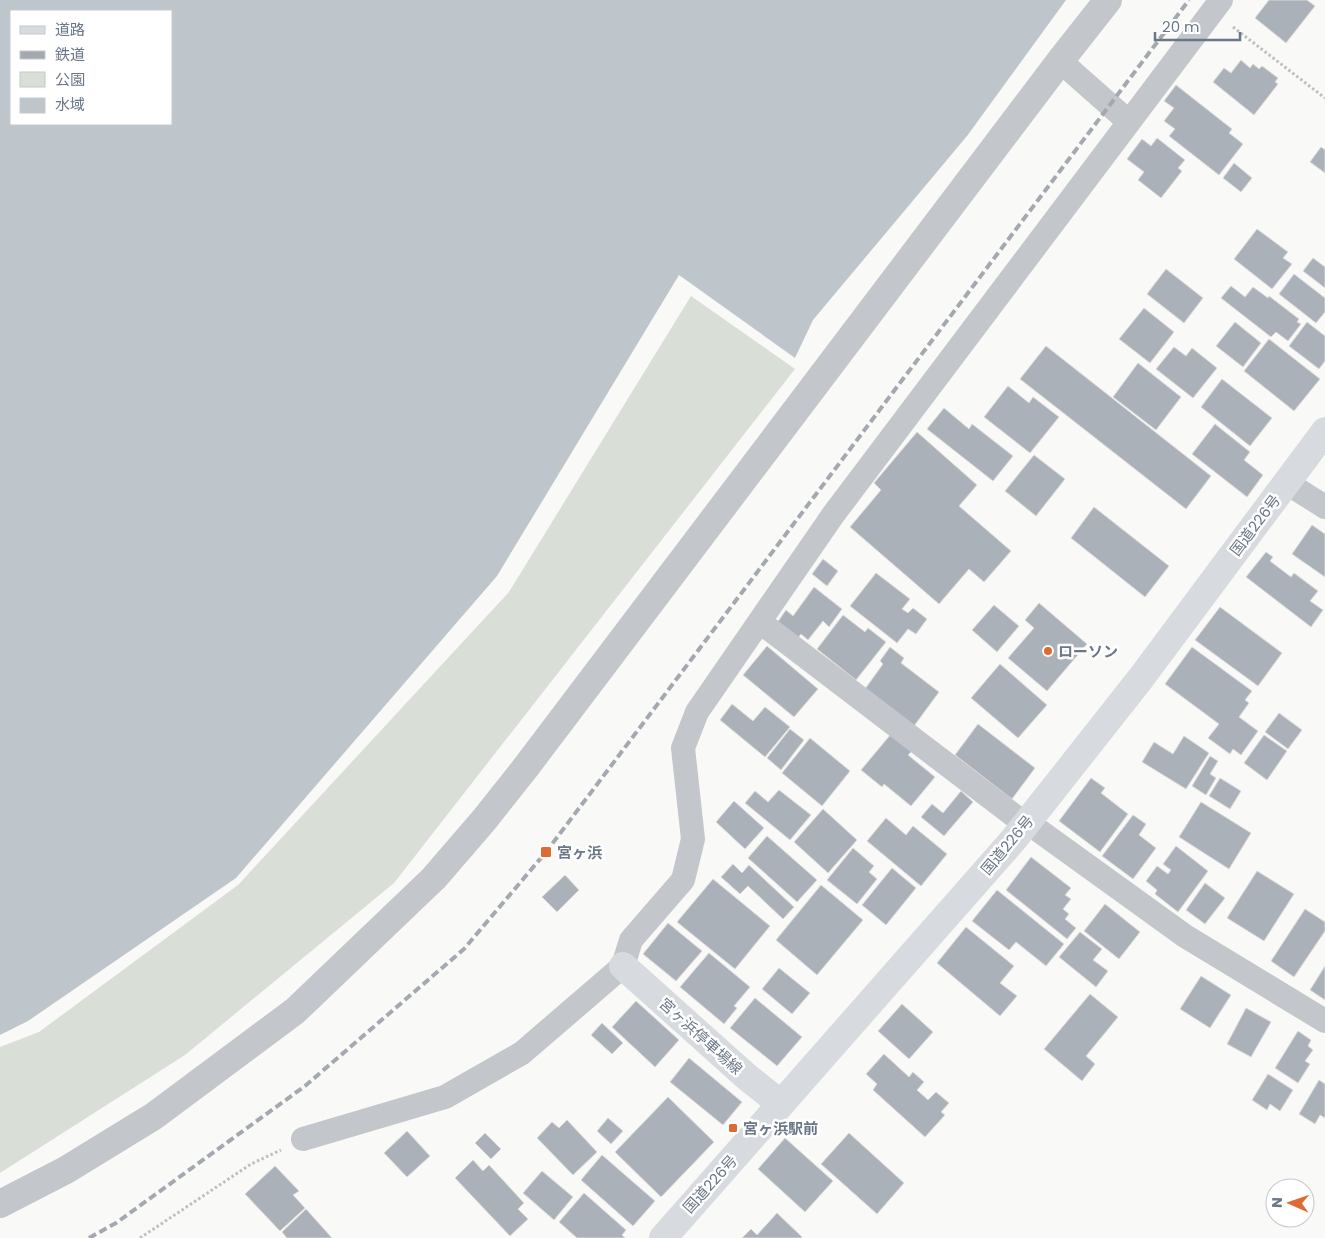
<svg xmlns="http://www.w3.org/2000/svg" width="1325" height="1238" font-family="Poppins,'Noto Sans JP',sans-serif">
	<rect width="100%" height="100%" fill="#f9f9f7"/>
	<path fill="#d9ded6" d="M 691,296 L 795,369 L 394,883 L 185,1055 L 0,1173 L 0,1047 L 39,1032 L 238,885 L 509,592 Z"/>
	<path fill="#bec6cc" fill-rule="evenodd" d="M 0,0 L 1066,0 L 967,136 L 813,320 L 795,358 L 679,275 L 497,576 L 236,878 L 28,1021 L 0,1035 ZM 11,11 L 171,11 L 171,124 L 11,124 Z"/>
	<path fill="#aab1b8" stroke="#dbdbd9" d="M 1269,0 L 1307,0 L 1315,6 L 1286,43 L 1255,18 Z
		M 1241,60 L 1250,68 L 1253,64 L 1259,69 L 1262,66 L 1278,78 L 1275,82 L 1278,84 L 1254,115 L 1213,82 L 1224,68 L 1231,73 Z
		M 1176,85 L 1232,129 L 1229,133 L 1243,144 L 1219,175 L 1169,136 L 1175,129 L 1164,121 L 1174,108 L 1164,101 Z
		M 1157,138 L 1185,160 L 1178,168 L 1182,171 L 1161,198 L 1138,180 L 1144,172 L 1127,159 L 1142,139 L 1151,146 Z
		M 1321,147 L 1325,150 L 1325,173 L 1310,162 Z
		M 1234,163 L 1252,178 L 1241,192 L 1223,178 Z
		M 1257,229 L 1288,252 L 1283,258 L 1292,264 L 1272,289 L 1234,259 Z
		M 1313,258 L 1325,267 L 1325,288 L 1303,271 Z
		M 1166,269 L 1203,298 L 1184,323 L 1147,294 Z
		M 1294,274 L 1325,298 L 1325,312 L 1316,323 L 1279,294 Z
		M 1231,286 L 1245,297 L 1253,287 L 1268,298 L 1269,296 L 1299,319 L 1297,322 L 1301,324 L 1288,341 L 1276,332 L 1271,337 L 1221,298 Z
		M 1144,308 L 1174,332 L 1150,363 L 1119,339 Z
		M 1235,322 L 1261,343 L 1243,367 L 1216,346 Z
		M 1307,322 L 1325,336 L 1325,361 L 1319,369 L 1289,346 Z
		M 1269,339 L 1320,379 L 1294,411 L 1244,371 Z
		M 1046,346 L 1211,476 L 1186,509 L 1020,379 Z
		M 1174,347 L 1186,356 L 1192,348 L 1217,368 L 1193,398 L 1156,369 Z
		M 1138,363 L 1181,397 L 1156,430 L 1113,397 Z
		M 1222,379 L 1272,418 L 1250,446 L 1201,407 Z
		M 1008,386 L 1029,403 L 1033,397 L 1059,417 L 1030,453 L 984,417 Z
		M 944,408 L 969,429 L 972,424 L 1013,456 L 993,481 L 927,429 Z
		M 1215,424 L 1250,452 L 1244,460 L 1263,475 L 1247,497 L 1192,454 Z
		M 917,432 L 977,485 L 959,506 L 1011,551 L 984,582 L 969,569 L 939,604 L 850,527 L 881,490 L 874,483 Z
		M 1034,455 L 1065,479 L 1036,516 L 1005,491 Z
		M 1094,507 L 1169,566 L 1145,597 L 1071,538 Z
		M 1312,525 L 1325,534 L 1325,577 L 1292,554 Z
		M 1266,552 L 1273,557 L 1270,561 L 1291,577 L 1294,573 L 1318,591 L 1310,601 L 1323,610 L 1311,627 L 1246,577 Z
		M 823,559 L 838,571 L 827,586 L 812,574 Z
		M 876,573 L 910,599 L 902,609 L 908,613 L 913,608 L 927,619 L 916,634 L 908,629 L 897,643 L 850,606 Z
		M 814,587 L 842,609 L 829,627 L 823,621 L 808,640 L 801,634 L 797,639 L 777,623 L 786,610 L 793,616 Z
		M 1039,603 L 1087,644 L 1047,691 L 1008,658 L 1034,628 L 1025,620 Z
		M 994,605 L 1019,626 L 997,652 L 972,630 Z
		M 1220,607 L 1282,653 L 1258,686 L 1195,640 Z
		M 843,615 L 865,632 L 868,628 L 886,642 L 856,680 L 817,649 Z
		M 767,646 L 818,689 L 794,717 L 743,675 Z
		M 890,647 L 904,658 L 901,663 L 939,692 L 914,726 L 865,689 L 883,664 L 880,661 Z
		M 1192,647 L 1252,691 L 1245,700 L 1249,703 L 1239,717 L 1258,731 L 1241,755 L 1233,749 L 1230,754 L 1208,738 L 1219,724 L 1165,684 Z
		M 1000,664 L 1047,705 L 1018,738 L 971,698 Z
		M 732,704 L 753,721 L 765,707 L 790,727 L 765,757 L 720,720 Z
		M 1279,713 L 1302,730 L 1288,749 L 1265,732 Z
		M 978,724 L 1035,768 L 1012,799 L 955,755 Z
		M 790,729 L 804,740 L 781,770 L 767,758 Z
		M 891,734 L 912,751 L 908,755 L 935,777 L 911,806 L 884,784 L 882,787 L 861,770 Z
		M 1264,735 L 1287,751 L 1267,780 L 1244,763 Z
		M 1184,736 L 1209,753 L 1186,789 L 1142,762 L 1154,742 L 1173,754 Z
		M 810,738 L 850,771 L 822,806 L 782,773 Z
		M 1210,756 L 1218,761 L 1210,774 L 1216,778 L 1206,795 L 1192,786 Z
		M 1091,778 L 1105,788 L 1101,793 L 1128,814 L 1100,852 L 1059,821 Z
		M 1220,778 L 1241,791 L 1230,809 L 1209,796 Z
		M 779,790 L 811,815 L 790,840 L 745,803 L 755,791 L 768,802 Z
		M 961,791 L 973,802 L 944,836 L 921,817 L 932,804 L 943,813 Z
		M 734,801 L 764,828 L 745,849 L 716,822 Z
		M 1201,802 L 1251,833 L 1229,869 L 1179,837 Z
		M 823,809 L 857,840 L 828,873 L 794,842 Z
		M 1133,815 L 1146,824 L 1139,835 L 1156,848 L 1133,879 L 1102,856 Z
		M 886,818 L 906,835 L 913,826 L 947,854 L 921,886 L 867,841 Z
		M 767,836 L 817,880 L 797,902 L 748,858 Z
		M 1176,846 L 1208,871 L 1178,912 L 1155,894 L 1157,890 L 1146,881 L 1157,866 L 1168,874 L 1171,870 L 1163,864 Z
		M 853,848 L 874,866 L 869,872 L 877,879 L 857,904 L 827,880 Z
		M 1031,857 L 1071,888 L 1065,895 L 1071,899 L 1063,909 L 1069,914 L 1065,919 L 1076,928 L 1067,939 L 1006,890 Z
		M 733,864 L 742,873 L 749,865 L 794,907 L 783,919 L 748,886 L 740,894 L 721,877 Z
		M 892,868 L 916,888 L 886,925 L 862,905 Z
		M 1257,871 L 1294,894 L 1264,941 L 1227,918 Z
		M 565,875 L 579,890 L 557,912 L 542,897 Z
		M 713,879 L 770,926 L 735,969 L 677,922 Z
		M 1205,883 L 1225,898 L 1205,924 L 1186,910 Z
		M 821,885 L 863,920 L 817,975 L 776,940 Z
		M 997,890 L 1064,944 L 1046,966 L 1016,942 L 1009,950 L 972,921 Z
		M 1105,904 L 1140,932 L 1119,959 L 1084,931 Z
		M 1305,909 L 1325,922 L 1325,931 L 1294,977 L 1271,961 Z
		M 668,923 L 702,951 L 676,981 L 643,954 Z
		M 966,927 L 1014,966 L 1000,983 L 1017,996 L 1000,1016 L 937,963 Z
		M 1080,932 L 1102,949 L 1093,960 L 1108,971 L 1096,987 L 1059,957 Z
		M 709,953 L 750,987 L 734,1006 L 737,1008 L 724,1024 L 680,987 Z
		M 1325,966 L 1325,1000 L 1310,990 Z
		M 779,968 L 810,993 L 792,1014 L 762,989 Z
		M 1201,976 L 1231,995 L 1210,1028 L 1180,1009 Z
		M 1090,994 L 1118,1017 L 1086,1056 L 1095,1064 L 1082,1081 L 1044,1049 Z
		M 755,998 L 802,1037 L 777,1066 L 730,1028 Z
		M 636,1001 L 679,1040 L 655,1067 L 612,1027 Z
		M 902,1004 L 933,1032 L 909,1059 L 878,1031 Z
		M 1246,1008 L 1271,1022 L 1251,1057 L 1227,1044 Z
		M 602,1023 L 623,1043 L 612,1054 L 591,1035 Z
		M 1298,1031 L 1311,1040 L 1308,1046 L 1313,1050 L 1305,1061 L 1310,1064 L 1298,1083 L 1275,1068 Z
		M 884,1054 L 909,1077 L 913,1072 L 924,1082 L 917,1090 L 928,1100 L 936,1092 L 949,1103 L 941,1112 L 945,1115 L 925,1137 L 873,1090 L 877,1084 L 866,1074 Z
		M 689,1058 L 742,1102 L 723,1125 L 670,1082 Z
		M 1268,1074 L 1293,1090 L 1280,1111 L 1270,1104 L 1267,1110 L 1252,1100 Z
		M 1319,1080 L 1325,1084 L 1325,1118 L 1320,1115 L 1315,1124 L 1299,1114 Z
		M 668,1097 L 714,1142 L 661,1197 L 615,1152 Z
		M 608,1118 L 623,1131 L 611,1144 L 597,1131 Z
		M 567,1120 L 597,1152 L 573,1175 L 537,1138 L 552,1122 L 559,1128 Z
		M 407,1131 L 430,1156 L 407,1177 L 384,1153 Z
		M 485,1133 L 501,1149 L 491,1159 L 475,1143 Z
		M 849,1133 L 904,1183 L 877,1214 L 821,1164 Z
		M 785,1138 L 833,1181 L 805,1212 L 758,1169 Z
		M 602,1155 L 655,1201 L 633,1226 L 581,1180 Z
		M 473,1160 L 483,1171 L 489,1165 L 524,1203 L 518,1209 L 528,1219 L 510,1236 L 455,1178 Z
		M 275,1166 L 299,1191 L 293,1195 L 305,1208 L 280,1231 L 245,1194 Z
		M 542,1171 L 573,1197 L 554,1220 L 523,1193 Z
		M 584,1193 L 626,1230 L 622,1235 L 625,1238 L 577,1238 L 559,1222 Z
		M 306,1209 L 332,1238 L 287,1238 L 282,1232 Z
		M 777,1213 L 802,1237 L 801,1238 L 742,1238 L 751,1229 L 757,1235 Z"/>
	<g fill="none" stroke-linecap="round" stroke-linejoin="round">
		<path stroke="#bdbfc2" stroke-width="3" stroke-dasharray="2.5 2.5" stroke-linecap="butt" d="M 1233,27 L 1325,98
			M 140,1238 L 251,1164 L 281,1150"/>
		<path stroke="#c3c6ca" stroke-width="24" d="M 1060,61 L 1129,122
			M 1287,483 L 1325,507
			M 760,622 L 1025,824
			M 1027,822 L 1185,936 L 1325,1021
			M 303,1139 L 445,1097 L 522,1053 L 623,966 L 631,940 L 683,880 L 693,839 L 683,748 L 697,712 L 833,515 L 1221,0"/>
		<path stroke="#c3c6ca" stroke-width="28" d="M 0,1204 L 66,1170 L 154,1116 L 295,1011 L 434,878 L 484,820 L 526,767 L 1060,61 L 1108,0"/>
		<path stroke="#d7dbdf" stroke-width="28" d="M 623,966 L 747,1077 L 781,1104"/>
		<path stroke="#d7dbdf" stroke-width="28" d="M 663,1238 L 1014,839 L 1141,678 L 1325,431"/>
		<path stroke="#a4a9b0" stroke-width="4" stroke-dasharray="8 4" stroke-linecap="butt" d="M 89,1238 L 116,1223 L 305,1086 L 464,949 L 546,852 L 1189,0"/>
	</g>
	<g fill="#dc6c34" stroke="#fff" stroke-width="2">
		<circle cx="1048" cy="651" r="5"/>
		<rect x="540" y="846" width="12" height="12" rx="2.5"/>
		<rect x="728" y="1123" width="10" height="10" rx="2.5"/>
	</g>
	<g text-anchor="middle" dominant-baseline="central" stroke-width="5" stroke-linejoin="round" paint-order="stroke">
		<g font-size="15" fill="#6a7787" stroke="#fff">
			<text transform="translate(1255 525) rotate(-53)">国道226号</text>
			<text transform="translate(1007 845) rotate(-50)">国道226号</text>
			<text transform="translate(701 1036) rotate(42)">宮ヶ浜停車場線</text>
			<text transform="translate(710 1184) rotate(-48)">国道226号</text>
		</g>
		<g font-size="15" font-weight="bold" fill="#6a7787" stroke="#fff" text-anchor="start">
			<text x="1058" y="651">ローソン</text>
			<text x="557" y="852">宮ヶ浜</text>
			<text x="743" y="1128">宮ヶ浜駅前</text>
		</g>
	</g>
	<rect x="10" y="10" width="162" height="115" fill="#ffffff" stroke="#c3c9cf"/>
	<rect x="20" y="26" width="25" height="8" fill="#d7dbdf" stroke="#c3c9cf"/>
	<text x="55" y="35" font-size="15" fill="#6a7787">道路</text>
	<rect x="20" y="51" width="25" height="8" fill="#a4a9b0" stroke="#c3c9cf"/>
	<text x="55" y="60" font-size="15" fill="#6a7787">鉄道</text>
	<rect x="20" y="72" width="25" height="15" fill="#d9ded6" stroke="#c3c9cf"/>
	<text x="55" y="85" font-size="15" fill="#6a7787">公園</text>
	<rect x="20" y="98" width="25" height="15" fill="#bec6cc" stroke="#c3c9cf"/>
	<text x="55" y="110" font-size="15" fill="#6a7787">水域</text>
	<g transform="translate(1290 1203) rotate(272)"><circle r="24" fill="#ffffff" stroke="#c3c9cf"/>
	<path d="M0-4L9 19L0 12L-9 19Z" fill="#dc6c34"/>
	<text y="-8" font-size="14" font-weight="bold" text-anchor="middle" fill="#6a7787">N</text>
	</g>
	<path d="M1155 32v8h85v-8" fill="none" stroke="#6a7787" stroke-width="2.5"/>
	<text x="1162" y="32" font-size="15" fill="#6a7787" stroke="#ffffff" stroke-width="4" paint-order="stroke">20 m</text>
</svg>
